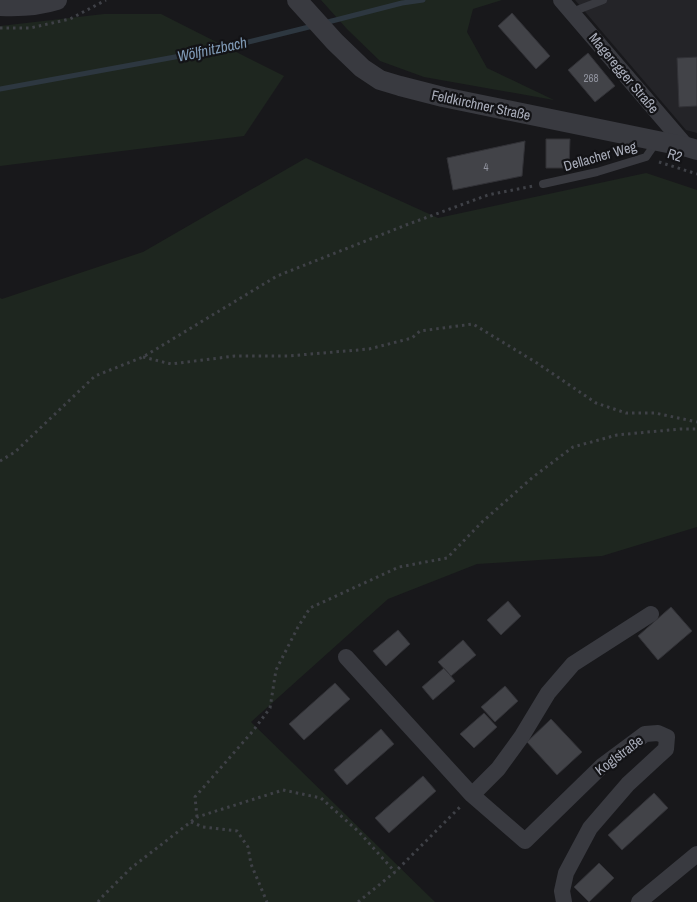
<svg xmlns="http://www.w3.org/2000/svg" width="697" height="902" font-family="'Archivo Narrow',sans-serif">
	<rect width="100%" height="100%" fill="#18181b"/>
	<path fill="#242428" d="M 575,0 L 697,0 L 697,133 L 686,130 Z"/>
	<path fill="#1e261f" d="M 321,0 L 502,0 L 473,9 L 467,32 L 487,68 L 554,100 L 424,77 L 380,61 L 347,29 Z
		M 104,14 L 161,14 L 284,76 L 244,136 L 0,166 L 0,26 Z
		M 306,158 L 438,218 L 646,173 L 697,190 L 697,527 L 602,556 L 477,564 L 388,599 L 251,722 L 435,902 L 0,902 L 0,298 L 2,299 L 143,252 Z"/>
	<g fill="none" stroke-linecap="round" stroke-linejoin="round">
		<path stroke="#2d3740" stroke-width="5" d="M 324,23 L 402,3 L 423,0
			M 0,89 L 224,48 L 313,26"/>
	</g>
	<path fill="#424348" stroke="#323237" d="M 512,13 L 550,56 L 536,69 L 498,26 Z
		M 588,53 L 615,86 L 595,102 L 568,70 Z
		M 697,57 L 697,106 L 679,107 L 677,58 Z
		M 546,139 L 570,139 L 569,168 L 546,168 Z
		M 525,141 L 522,176 L 453,190 L 447,158 Z
		M 508,601 L 521,616 L 501,635 L 487,620 Z
		M 671,607 L 692,631 L 658,660 L 638,636 Z
		M 398,630 L 410,644 L 386,666 L 373,651 Z
		M 463,640 L 476,655 L 451,676 L 438,662 Z
		M 444,668 L 455,681 L 433,700 L 422,687 Z
		M 335,683 L 350,699 L 304,740 L 289,724 Z
		M 505,686 L 518,701 L 495,722 L 481,707 Z
		M 484,713 L 497,727 L 474,748 L 460,734 Z
		M 551,719 L 582,752 L 557,775 L 527,742 Z
		M 381,729 L 394,744 L 347,785 L 334,770 Z
		M 423,776 L 436,791 L 389,833 L 375,818 Z
		M 654,793 L 668,808 L 622,850 L 608,835 Z
		M 599,863 L 614,878 L 589,902 L 574,887 Z"/>
	<g fill="none" stroke-linecap="round" stroke-linejoin="round">
		<path stroke="#3f4147" stroke-width="3" stroke-dasharray="2.5 4" stroke-linecap="butt" d="M 0,28 L 30,28 L 70,19 L 106,0
			M 659,162 L 697,174
			M 143,357 L 171,364 L 235,356 L 288,356 L 369,349 L 412,338 L 420,331 L 473,324 L 537,363 L 596,403 L 626,413 L 655,413 L 697,422
			M 0,461 L 15,452 L 95,376 L 143,357 L 277,276 L 406,225 L 488,195 L 533,186
			M 197,817 L 195,797 L 253,731 L 270,708 L 276,670 L 298,627 L 310,608 L 399,567 L 447,558 L 482,522 L 533,477 L 573,447 L 617,435 L 680,429 L 697,429
			M 191,822 L 203,827 L 237,831 L 248,847 L 251,864 L 267,902
			M 98,902 L 100,899 L 131,868 L 197,817 L 283,790 L 321,798 L 359,832 L 395,872
			M 358,902 L 395,872 L 461,806"/>
		<path stroke="#393a40" stroke-width="8" d="M 572,12 L 603,0
			M 543,184 L 597,172 L 646,157 L 657,141"/>
		<path stroke="#393a40" stroke-width="16" d="M 561,0 L 687,147
			M 346,657 L 472,795 L 525,841 L 602,766 L 645,734 L 658,733 L 667,737 L 666,749 L 628,784 L 590,828 L 566,873 L 562,891 L 564,902
			M 472,795 L 498,769 L 522,736 L 548,693 L 573,664 L 651,614
			M 639,902 L 697,854"/>
		<path stroke="#393a40" stroke-width="20" d="M 297,0 L 335,42 L 362,68 L 380,80 L 400,86 L 443,97 L 687,147 L 697,150
			M 0,6 C 19,7 38,6 57,0"/>
	</g>
	<g text-anchor="middle" dominant-baseline="central" stroke-width="4.5" stroke-linejoin="round" paint-order="stroke">
		<g font-size="11" fill="#90939e">
			<text x="591" y="78">268</text>
			<text x="486" y="167">4</text>
		</g>
		<g font-size="14" fill="#aaaebb" stroke="#131316">
			<text transform="translate(624 73) rotate(50)">Mageregger Straße</text>
			<text transform="translate(481 105) rotate(12)">Feldkirchner Straße</text>
			<text transform="translate(675 155) rotate(18)">R2</text>
			<text transform="translate(600 156) rotate(-16)">Dellacher Weg</text>
			<text transform="translate(619 755) rotate(-37)">Koglstraße</text>
		</g>
		<g font-size="15" font-style="italic" fill="#809bb7" stroke="#131316">
			<text transform="translate(212 49) rotate(-12)">Wölfnitzbach</text>
		</g>
	</g>
</svg>
